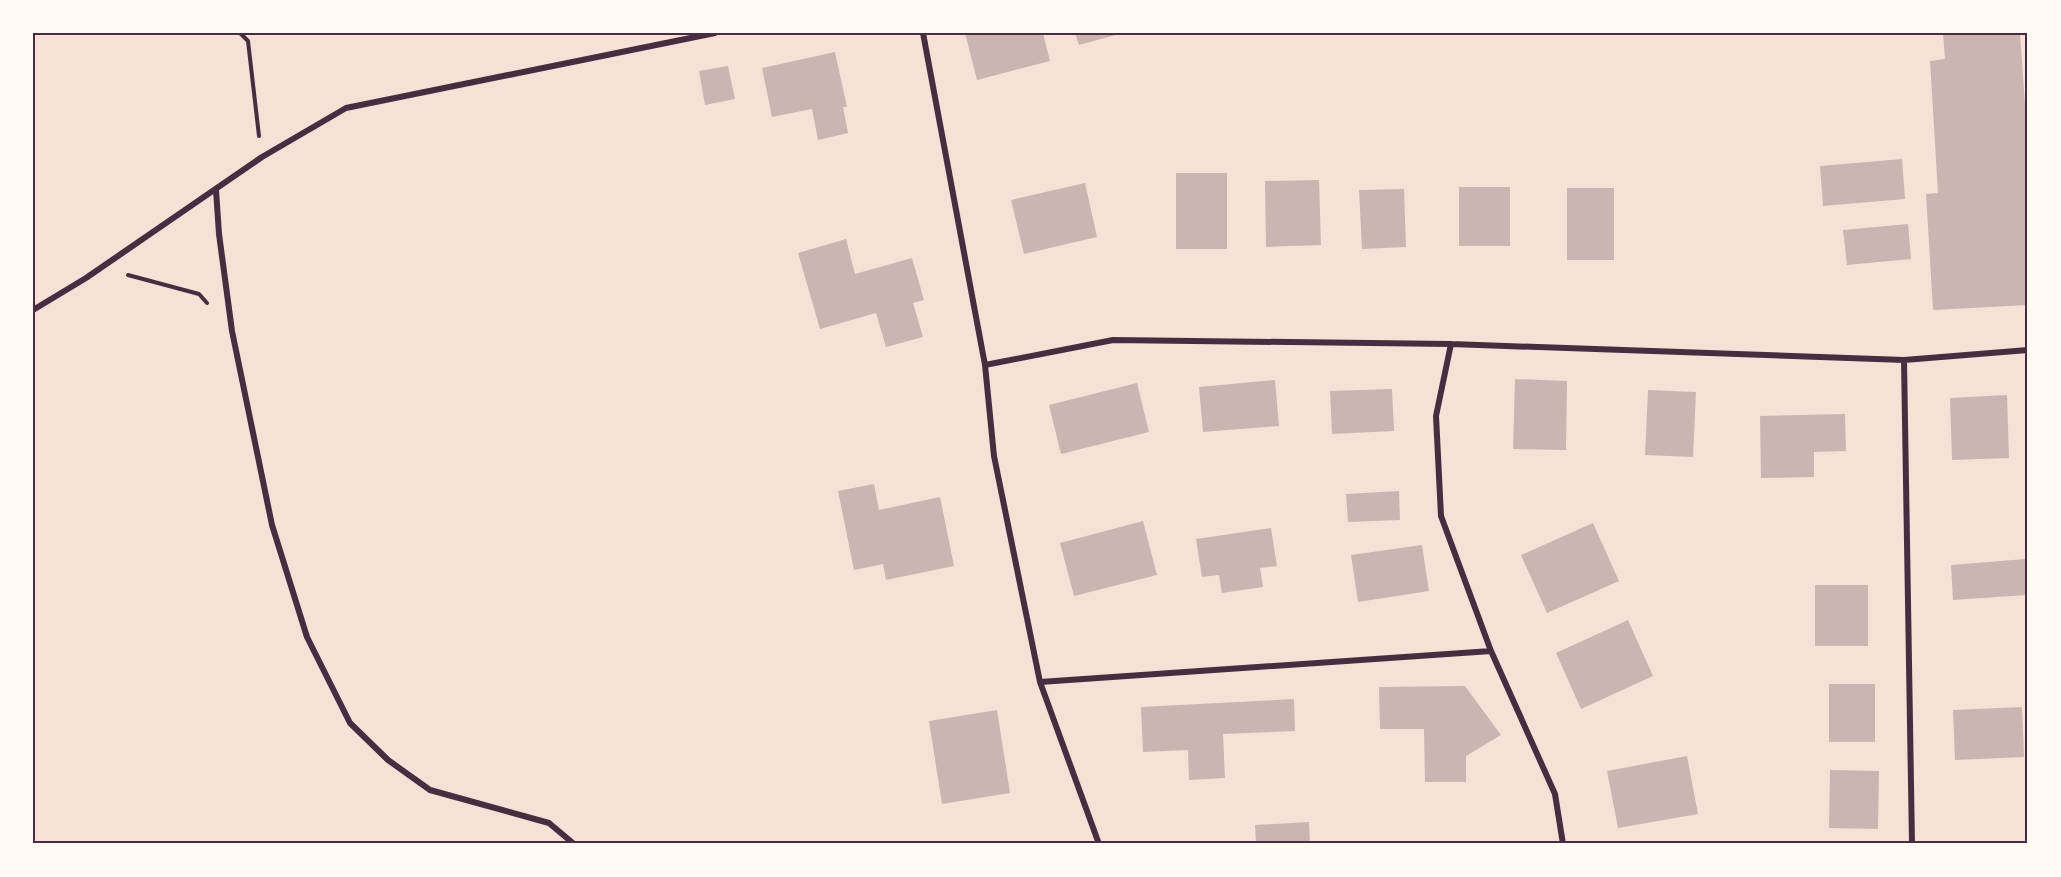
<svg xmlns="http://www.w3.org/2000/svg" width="2061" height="877" font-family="Roboto,sans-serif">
	<rect width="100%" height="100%" fill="#f7e1d7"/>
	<path fill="#ccb4b1" d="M 965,33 L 1043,33 L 1050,61 L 977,80 Z
		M 1075,33 L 1118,33 L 1119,34 L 1079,45 Z
		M 1943,33 L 2020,33 L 2028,148 L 2028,305 L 1933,310 L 1926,194 L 1938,193 L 1930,61 L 1945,59 Z
		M 835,52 L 847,107 L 843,107 L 848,133 L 818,140 L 812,109 L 772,117 L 762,68 Z
		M 728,66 L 735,99 L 705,105 L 699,71 Z
		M 1902,159 L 1905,199 L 1823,206 L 1820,166 Z
		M 1176,173 L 1227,173 L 1227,249 L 1176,249 Z
		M 1319,180 L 1321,245 L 1266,247 L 1265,181 Z
		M 1085,183 L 1097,237 L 1024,254 L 1011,200 Z
		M 1459,187 L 1510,187 L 1510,246 L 1459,246 Z
		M 1567,188 L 1614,188 L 1614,260 L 1567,260 Z
		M 1404,189 L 1406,247 L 1362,249 L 1359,190 Z
		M 1908,224 L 1911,259 L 1847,265 L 1843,230 Z
		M 846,239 L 855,274 L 912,258 L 924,300 L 913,303 L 923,337 L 886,347 L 876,313 L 820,329 L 798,253 Z
		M 1515,379 L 1567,381 L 1566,450 L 1513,449 Z
		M 1275,380 L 1279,426 L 1203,432 L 1199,387 Z
		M 1137,383 L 1149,432 L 1061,454 L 1049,405 Z
		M 1392,389 L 1394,431 L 1332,434 L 1330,391 Z
		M 1648,390 L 1696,392 L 1693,457 L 1645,455 Z
		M 2007,395 L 2009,458 L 1952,460 L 1950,398 Z
		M 1845,414 L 1846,451 L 1814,452 L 1814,477 L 1761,478 L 1760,416 Z
		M 874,484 L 879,510 L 940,497 L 954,566 L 886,580 L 883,564 L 854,570 L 838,491 Z
		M 1399,491 L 1400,520 L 1348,522 L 1346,494 Z
		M 1143,521 L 1157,575 L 1074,596 L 1060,543 Z
		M 1593,523 L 1619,581 L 1547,613 L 1521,555 Z
		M 1271,528 L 1277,566 L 1260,568 L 1263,587 L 1222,593 L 1219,575 L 1202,577 L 1196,539 Z
		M 1422,545 L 1429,591 L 1358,602 L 1351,555 Z
		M 2025,559 L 2027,595 L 1953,600 L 1951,565 Z
		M 1815,585 L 1868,585 L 1868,646 L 1815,646 Z
		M 1628,620 L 1653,676 L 1581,709 L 1556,653 Z
		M 1829,684 L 1875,684 L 1875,742 L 1829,742 Z
		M 1465,686 L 1501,735 L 1466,756 L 1466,782 L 1425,782 L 1424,729 L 1380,729 L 1379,687 Z
		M 1294,699 L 1295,731 L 1223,734 L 1225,778 L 1189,780 L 1188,750 L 1143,752 L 1141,707 Z
		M 2022,707 L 2024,757 L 1955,760 L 1953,710 Z
		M 997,710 L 1010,793 L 942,804 L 929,721 Z
		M 1687,756 L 1698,814 L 1618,828 L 1607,771 Z
		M 1830,770 L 1879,771 L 1878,829 L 1829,828 Z
		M 1309,822 L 1310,844 L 1256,844 L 1255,825 Z"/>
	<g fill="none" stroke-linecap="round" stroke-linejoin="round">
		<path stroke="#4a2c40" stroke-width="4" d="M 240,33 L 248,41 L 259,136
			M 128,275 L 199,294 L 207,303"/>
		<path stroke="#4a2c40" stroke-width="6" d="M 923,33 L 985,365 L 994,456 L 1040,682 L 1099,844
			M 216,190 L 219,234 L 232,331 L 272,525 L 307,637 L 350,723 L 388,760 L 430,790 L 549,823 L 574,844
			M 33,310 L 86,278 L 262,157 L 346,108 L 715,33
			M 1451,344 L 1436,416 L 1441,516 L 1491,651 L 1555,794 L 1563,844
			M 1904,360 L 1912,844
			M 985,365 L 1113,340 L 1451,344 L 1904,360 L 2028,350
			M 1040,682 L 1491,651"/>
	</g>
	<rect width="2061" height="877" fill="none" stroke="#fffaf5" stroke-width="69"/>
	<rect x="34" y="34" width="1992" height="808" fill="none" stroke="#4a2c40" stroke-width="2"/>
</svg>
